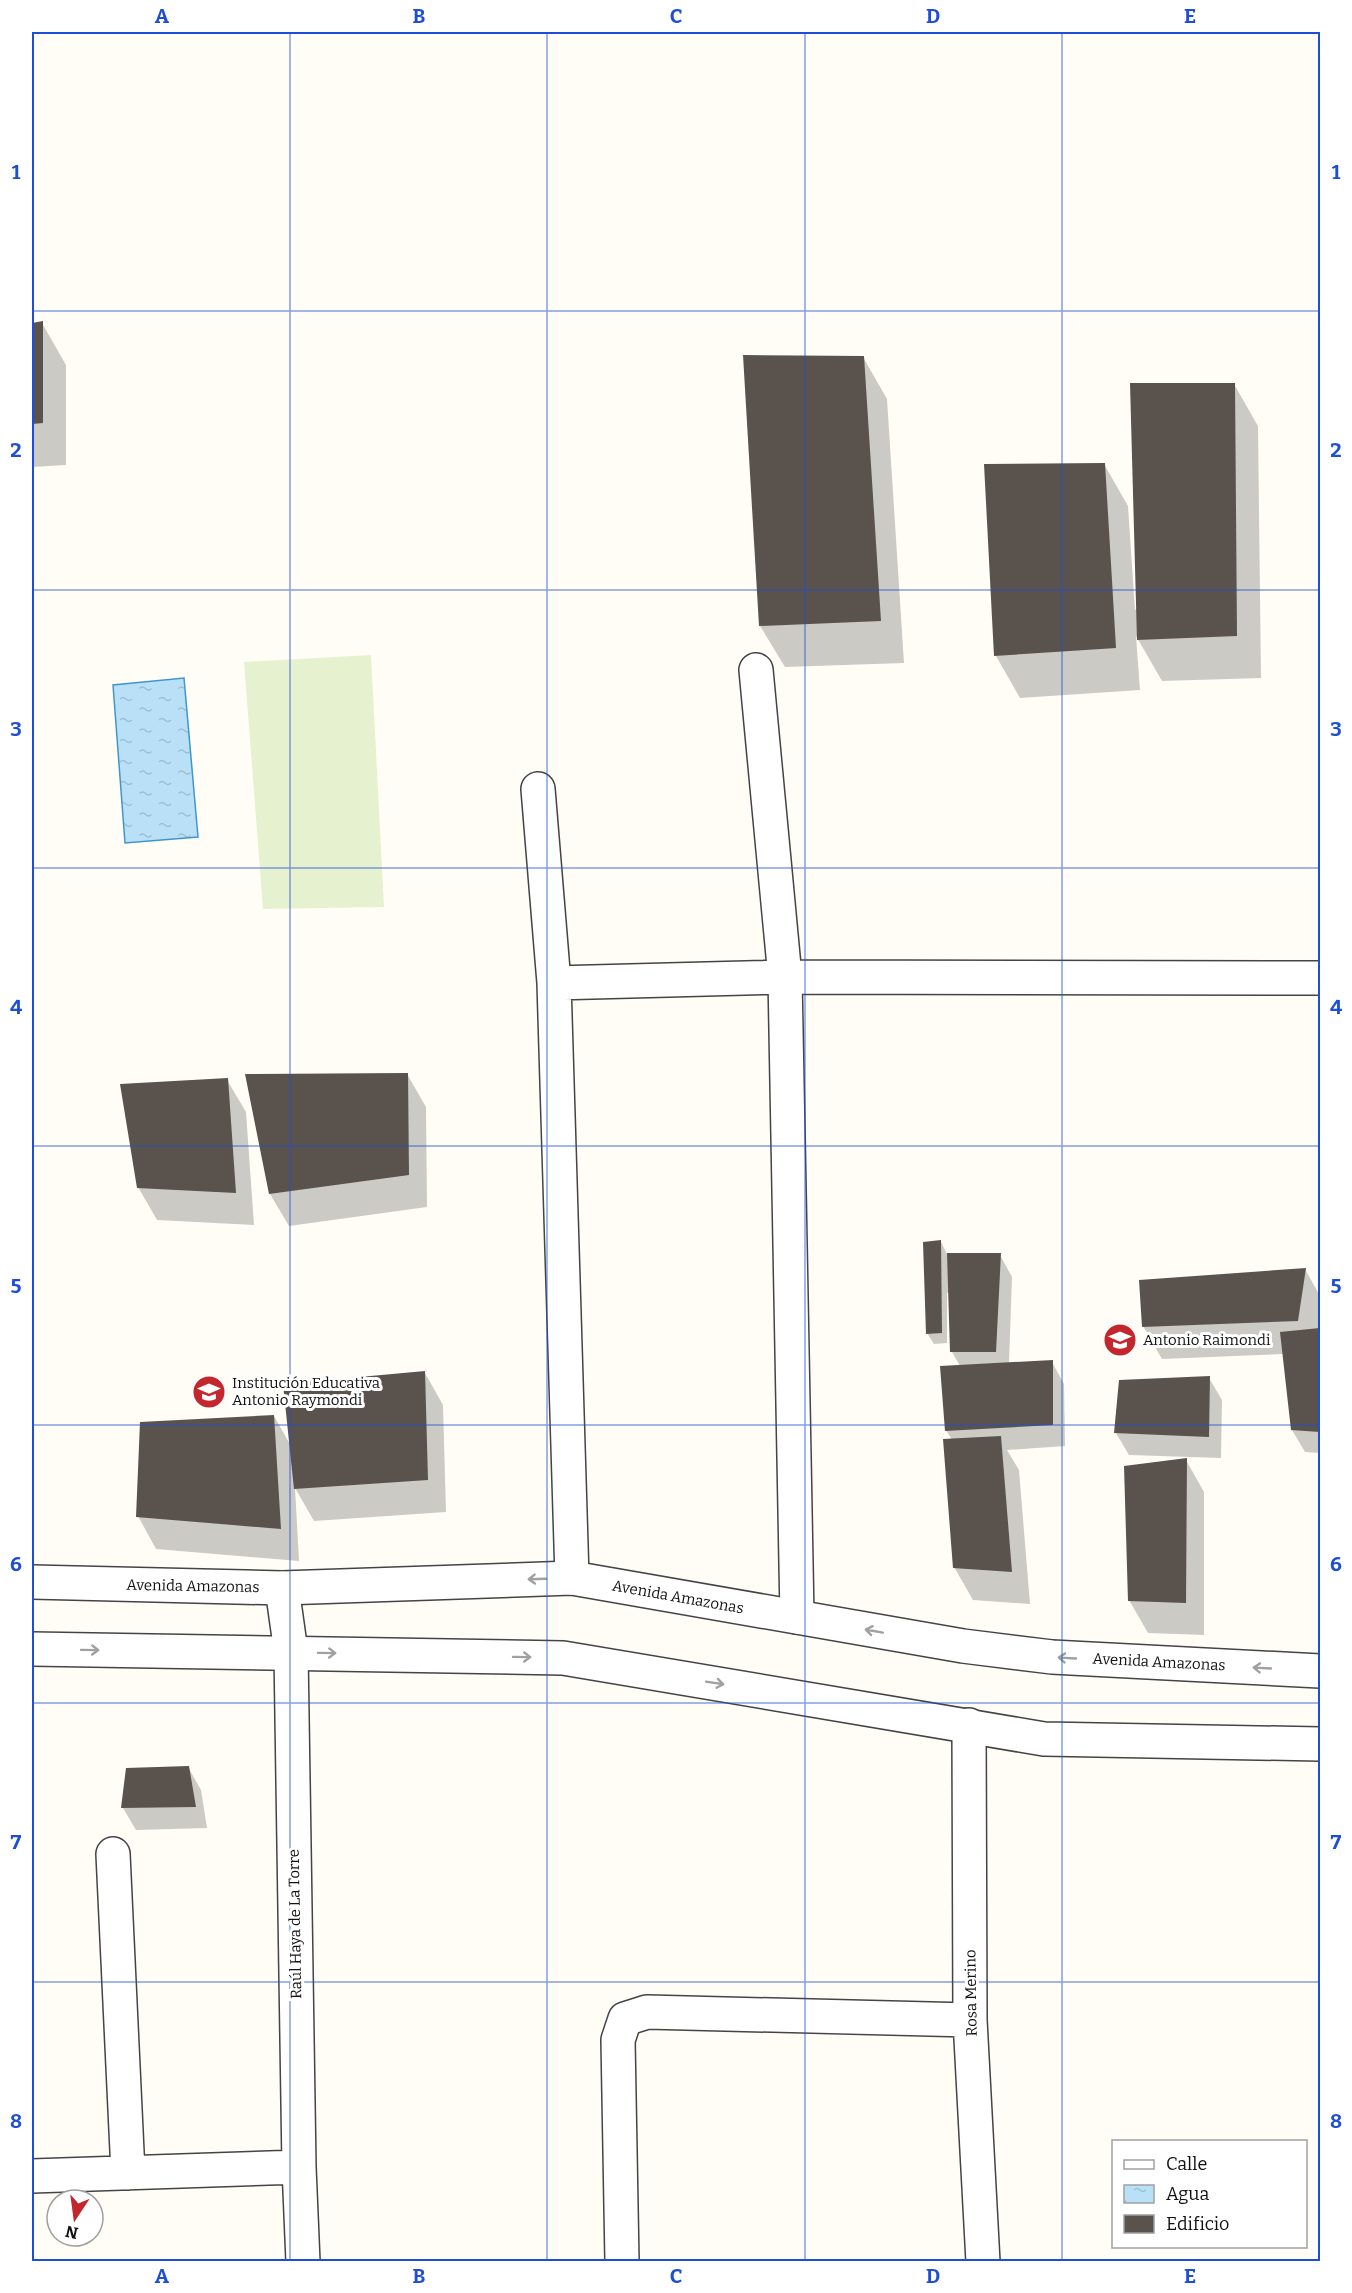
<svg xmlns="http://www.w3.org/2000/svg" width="1352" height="2293" font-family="Bitter,serif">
	<defs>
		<pattern id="water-ripples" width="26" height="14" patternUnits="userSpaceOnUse" patternTransform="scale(1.5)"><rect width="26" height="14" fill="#b9e0f7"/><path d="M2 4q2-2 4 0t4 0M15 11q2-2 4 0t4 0" fill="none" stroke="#9ebfd3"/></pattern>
	</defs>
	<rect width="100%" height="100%" fill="#fffdf5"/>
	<path fill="#e6f2cf" d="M 371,655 L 384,907 L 263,909 L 244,662 Z"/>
	<path fill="url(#water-ripples)" stroke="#3f96cf" stroke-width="1.5" d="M 184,678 L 198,837 L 125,843 L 113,685 Z"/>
	<path fill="#0003" d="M 42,323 L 66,365 L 66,465 L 32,467 L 32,324 Z
		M 863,357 L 887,399 L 904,663 L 785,667 L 760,626 Z
		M 1234,384 L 1258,426 L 1261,678 L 1162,681 L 1136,636 L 1140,690 L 1020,698 L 996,656 L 985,465 L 1104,464 L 1128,506 L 1135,610 L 1137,609 Z
		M 407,1074 L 426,1107 L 427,1207 L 289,1226 L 270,1194 Z
		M 227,1080 L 246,1112 L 254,1225 L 157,1220 L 138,1187 Z
		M 941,1242 L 947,1254 L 1000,1255 L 1012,1277 L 1009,1364 L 1052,1362 L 1064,1384 L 1065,1446 L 1007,1450 L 1019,1470 L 1030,1604 L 973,1600 L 954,1567 L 952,1440 L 946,1430 L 960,1366 L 952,1352 L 950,1292 L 947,1293 L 947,1343 L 934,1344 L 927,1333 Z
		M 1305,1269 L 1320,1296 L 1320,1453 L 1305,1452 L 1292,1430 L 1284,1354 L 1162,1359 L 1143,1326 Z
		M 425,1373 L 443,1405 L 446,1512 L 314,1521 L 295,1488 L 299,1561 L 156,1549 L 138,1516 L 274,1416 L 291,1446 Z
		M 1209,1378 L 1222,1400 L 1221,1458 L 1129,1455 L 1116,1433 Z
		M 1186,1460 L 1204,1492 L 1204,1635 L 1148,1633 L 1129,1600 Z
		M 188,1767 L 201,1790 L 207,1828 L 136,1830 L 123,1808 Z"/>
	<path fill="#5a524d" d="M 43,321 L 43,423 L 32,424 L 32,323 Z
		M 743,355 L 864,356 L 881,621 L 759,626 Z
		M 1130,383 L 1235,383 L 1237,636 L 1137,640 Z
		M 1105,463 L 1116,648 L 994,656 L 984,464 Z
		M 408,1073 L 409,1175 L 269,1194 L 245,1074 Z
		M 228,1078 L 236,1193 L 137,1188 L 120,1084 Z
		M 941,1240 L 942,1333 L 926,1334 L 923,1242 Z
		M 947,1253 L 1001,1253 L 996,1352 L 950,1352 Z
		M 1306,1268 L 1298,1321 L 1142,1327 L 1139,1280 Z
		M 1320,1328 L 1320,1432 L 1291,1430 L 1280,1332 Z
		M 1053,1360 L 1053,1425 L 945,1431 L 940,1366 Z
		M 425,1371 L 428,1480 L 294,1489 L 283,1384 Z
		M 1210,1376 L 1209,1437 L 1114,1433 L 1119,1380 Z
		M 274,1415 L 281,1529 L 136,1517 L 140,1422 Z
		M 1001,1436 L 1012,1572 L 953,1568 L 943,1439 Z
		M 1187,1458 L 1186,1603 L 1128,1601 L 1124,1466 Z
		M 189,1766 L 196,1807 L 121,1808 L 126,1768 Z"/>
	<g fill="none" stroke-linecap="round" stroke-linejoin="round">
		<g stroke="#444" stroke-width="36">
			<path id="minor" d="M 756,670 L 785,977 L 797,1617
				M 538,789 L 554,983 L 572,1578
				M 554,983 L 785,977 L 1320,978
				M 282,1588 L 291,1652 L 299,2167 L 303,2262
				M 969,1725 L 970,2020 L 983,2262
				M 113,1854 L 128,2173
				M 32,2176 L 299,2167
				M 622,2262 L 618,2040 L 625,2019 L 647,2012 L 970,2020"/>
		</g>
		<g stroke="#444" stroke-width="36">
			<path id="tertiary" d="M 32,1582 L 282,1588 L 572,1578 L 963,1646 L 1052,1657 L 1320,1671
				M 32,1649 L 563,1658 L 1044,1739 L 1320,1744"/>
		</g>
		<use href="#minor" stroke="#fff" stroke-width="33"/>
		<use href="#tertiary" stroke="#fff" stroke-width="33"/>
	</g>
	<defs><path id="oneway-shaft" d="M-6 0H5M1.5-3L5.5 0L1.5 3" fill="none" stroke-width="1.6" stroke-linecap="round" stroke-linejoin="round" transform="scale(1.5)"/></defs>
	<g stroke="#a0a0a0">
		<use href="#oneway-shaft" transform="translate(537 1579) rotate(178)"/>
		<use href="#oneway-shaft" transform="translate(874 1631) rotate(-170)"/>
		<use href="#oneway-shaft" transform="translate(90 1650) rotate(1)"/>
		<use href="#oneway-shaft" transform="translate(327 1653) rotate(1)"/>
		<use href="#oneway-shaft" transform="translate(522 1657) rotate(1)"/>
		<use href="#oneway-shaft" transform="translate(1067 1658) rotate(-177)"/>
		<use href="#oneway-shaft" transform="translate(1262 1668) rotate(-177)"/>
		<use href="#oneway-shaft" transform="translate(715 1683) rotate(9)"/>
	</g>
	<path fill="none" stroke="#1d4ed8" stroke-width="1.5" stroke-opacity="0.55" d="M 290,32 L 290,2262M 547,32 L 547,2262M 805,32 L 805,2262M 1062,32 L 1062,2262M 32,311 L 1320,311M 32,590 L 1320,590M 32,868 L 1320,868M 32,1146 L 1320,1146M 32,1425 L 1320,1425M 32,1703 L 1320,1703M 32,1982 L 1320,1982"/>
	<defs>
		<g id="school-disc" transform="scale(1.725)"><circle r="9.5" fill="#c4262e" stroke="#fff"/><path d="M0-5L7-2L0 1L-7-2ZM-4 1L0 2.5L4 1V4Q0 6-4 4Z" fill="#fff"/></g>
	</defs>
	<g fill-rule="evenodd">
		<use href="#school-disc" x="1120" y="1340"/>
		<use href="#school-disc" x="209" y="1392"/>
	</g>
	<g text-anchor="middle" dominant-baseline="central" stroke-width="6" stroke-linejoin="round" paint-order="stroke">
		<g font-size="15" fill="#111" stroke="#fff" text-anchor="start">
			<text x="1143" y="1340">Antonio Raimondi</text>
			<text x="232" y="1383">Institución Educativa<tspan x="232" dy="17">Antonio Raymondi</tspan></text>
		</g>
		<g font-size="15" fill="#111" stroke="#fff">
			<text transform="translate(193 1586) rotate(1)">Avenida Amazonas</text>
			<text transform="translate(678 1597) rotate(10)">Avenida Amazonas</text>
			<text transform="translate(1159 1662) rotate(3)">Avenida Amazonas</text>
			<text transform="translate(295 1924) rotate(-91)">Raúl Haya de La Torre</text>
			<text transform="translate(971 1993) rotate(-91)">Rosa Merino</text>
		</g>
	</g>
	<rect width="1352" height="2293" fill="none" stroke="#ffffff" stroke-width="66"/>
	<rect x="1112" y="2140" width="195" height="108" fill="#ffffff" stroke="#a0a0a0" stroke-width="1.5"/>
	<rect x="1124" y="2160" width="30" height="9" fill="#ffffff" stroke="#a0a0a0" stroke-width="1.5"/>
	<text x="1166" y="2170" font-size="18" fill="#111111">Calle</text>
	<rect x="1124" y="2185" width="30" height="18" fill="url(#water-ripples)" stroke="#a0a0a0" stroke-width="1.5"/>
	<text x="1166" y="2200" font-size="18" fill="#111111">Agua</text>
	<rect x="1124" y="2215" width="30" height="18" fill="#5a524d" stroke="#a0a0a0" stroke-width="1.5"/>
	<text x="1166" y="2230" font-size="18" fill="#111111">Edificio</text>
	<g transform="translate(75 2218) rotate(193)"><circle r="28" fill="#ffffff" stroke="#a0a0a0" stroke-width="1.5"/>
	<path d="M0-4.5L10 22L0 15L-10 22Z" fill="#c4262e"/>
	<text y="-9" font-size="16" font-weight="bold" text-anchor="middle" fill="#111111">N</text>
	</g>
	<rect x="33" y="33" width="1286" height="2227" fill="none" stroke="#1d4ed8" stroke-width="2"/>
	<g font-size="20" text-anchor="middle" font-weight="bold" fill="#1d4ed8">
		<text x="162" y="23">A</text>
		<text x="419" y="23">B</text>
		<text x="676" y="23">C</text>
		<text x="933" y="23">D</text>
		<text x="1190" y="23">E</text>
		<text x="16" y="179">1</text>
		<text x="1336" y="179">1</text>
		<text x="16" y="457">2</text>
		<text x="1336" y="457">2</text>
		<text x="16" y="736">3</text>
		<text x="1336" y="736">3</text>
		<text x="16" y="1014">4</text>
		<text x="1336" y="1014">4</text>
		<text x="16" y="1293">5</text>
		<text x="1336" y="1293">5</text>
		<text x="16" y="1571">6</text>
		<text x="1336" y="1571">6</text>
		<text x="16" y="1849">7</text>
		<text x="1336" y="1849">7</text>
		<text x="16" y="2128">8</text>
		<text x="1336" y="2128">8</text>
		<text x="162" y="2283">A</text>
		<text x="419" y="2283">B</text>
		<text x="676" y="2283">C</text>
		<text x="933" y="2283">D</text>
		<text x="1190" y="2283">E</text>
	</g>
</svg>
